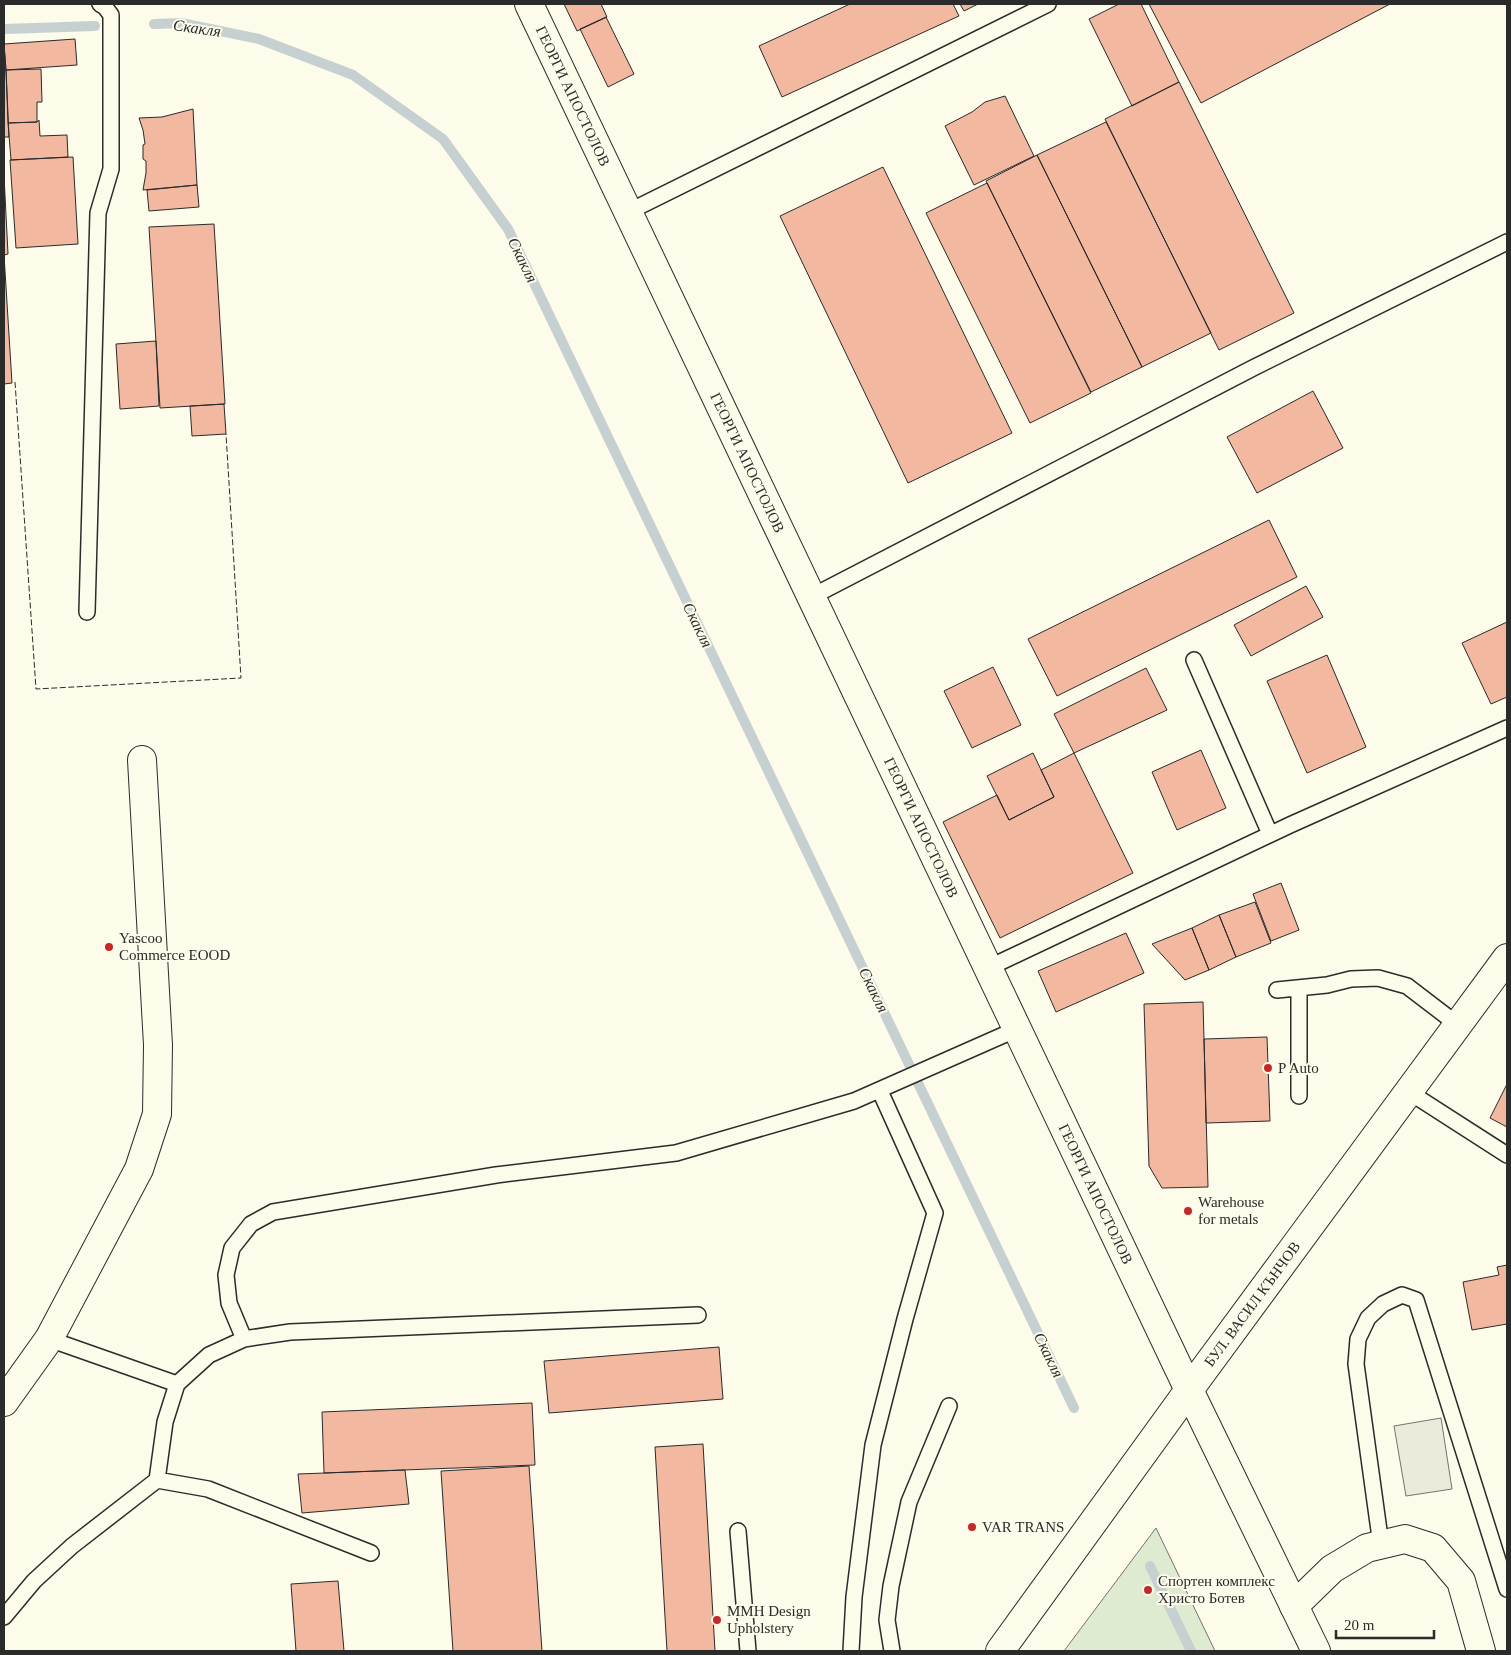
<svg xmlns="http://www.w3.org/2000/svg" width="1511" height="1655" font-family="'Times New Roman',serif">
	<rect width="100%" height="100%" fill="#fdfbea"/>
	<path fill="#deebd1" stroke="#74746e" d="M 1156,1528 L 1215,1651 L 1064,1651 Z"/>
	<path fill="#eceadb" stroke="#74746e" d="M 1441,1418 L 1452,1489 L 1406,1496 L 1394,1426 Z"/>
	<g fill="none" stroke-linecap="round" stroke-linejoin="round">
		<path stroke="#c7d0d0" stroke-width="10" d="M 154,24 L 181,23 L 259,39 L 353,75 L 443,139 L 508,229 L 1074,1408
			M 4,29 L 95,26
			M 1150,1566 L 1191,1651"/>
	</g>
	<path fill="#f2b8a0" stroke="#2b2b2b" d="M 564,4 L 601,4 L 607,17 L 577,31 Z
		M 850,4 L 953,4 L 959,16 L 782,97 L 759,46 Z
		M 960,4 L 978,4 L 964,11 Z
		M 1119,4 L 1141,4 L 1179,82 L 1132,106 L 1089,19 Z
		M 1149,4 L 1390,4 L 1201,103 Z
		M 606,17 L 634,74 L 608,87 L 580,29 Z
		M 75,39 L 77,65 L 6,70 L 4,44 Z
		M 4,46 L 6,70 L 4,70 Z
		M 41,69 L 42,102 L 37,102 L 37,122 L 8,123 L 6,70 Z
		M 4,70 L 6,70 L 9,137 L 4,137 Z
		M 1179,82 L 1294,313 L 1219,350 L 1105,119 Z
		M 1005,96 L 1034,156 L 974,185 L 945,126 L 972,112 L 985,102 Z
		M 193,109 L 197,185 L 143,190 L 146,173 L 146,161 L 143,159 L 143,145 L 145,144 L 143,130 L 139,118 L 162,117 Z
		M 39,120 L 40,136 L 67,135 L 68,157 L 11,160 L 8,123 L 37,122 Z
		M 1106,122 L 1211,333 L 1142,367 L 1037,155 Z
		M 1037,155 L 1142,367 L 1091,392 L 986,181 Z
		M 73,157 L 78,244 L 16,248 L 10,160 Z
		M 883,167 L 1012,433 L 908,483 L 780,216 Z
		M 4,176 L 8,254 L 4,255 Z
		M 987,183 L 1091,393 L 1030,423 L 926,213 Z
		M 197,185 L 199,207 L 149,211 L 147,190 Z
		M 214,224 L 225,404 L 160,408 L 149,227 Z
		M 4,255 L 12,383 L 4,384 Z
		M 156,341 L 159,406 L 120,409 L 116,344 Z
		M 1313,391 L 1343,448 L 1257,493 L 1227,437 Z
		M 224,404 L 226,434 L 192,436 L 190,406 Z
		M 1269,520 L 1297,577 L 1057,696 L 1028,639 Z
		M 1306,586 L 1323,617 L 1251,656 L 1234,625 Z
		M 1507,622 L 1507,697 L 1491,704 L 1462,643 Z
		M 1327,655 L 1366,747 L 1307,773 L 1267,681 Z
		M 993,667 L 1021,725 L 972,748 L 944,691 Z
		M 1146,668 L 1167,710 L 1074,753 L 1054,714 Z
		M 1201,750 L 1226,808 L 1177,830 L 1152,772 Z
		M 1033,753 L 1054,797 L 1009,820 L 987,776 Z
		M 1074,753 L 1133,873 L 1000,938 L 943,822 L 997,795 L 1009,820 L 1054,797 L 1041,770 Z
		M 1281,883 L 1299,930 L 1271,941 L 1253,894 Z
		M 1255,902 L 1271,943 L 1236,957 L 1219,915 Z
		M 1219,915 L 1236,957 L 1209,970 L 1192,928 Z
		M 1192,928 L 1209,970 L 1185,980 L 1152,944 Z
		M 1126,933 L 1144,973 L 1056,1012 L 1038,971 Z
		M 1203,1002 L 1208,1187 L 1162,1188 L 1149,1166 L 1144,1004 Z
		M 1267,1037 L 1270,1121 L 1206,1123 L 1204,1039 Z
		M 1507,1084 L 1507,1127 L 1490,1118 Z
		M 1507,1265 L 1507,1324 L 1472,1330 L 1463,1282 L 1499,1275 L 1497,1267 Z
		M 719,1347 L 723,1399 L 549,1413 L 544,1361 Z
		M 532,1403 L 535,1465 L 324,1473 L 322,1412 Z
		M 703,1444 L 715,1651 L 667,1651 L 655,1447 Z
		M 529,1466 L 542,1651 L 453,1651 L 441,1471 Z
		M 405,1470 L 409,1504 L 302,1513 L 298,1474 Z
		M 338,1581 L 344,1651 L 296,1651 L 291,1584 Z"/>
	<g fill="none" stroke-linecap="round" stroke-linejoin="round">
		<g stroke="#2b2b2b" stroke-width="18">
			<path id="lane" d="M 628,212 L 1048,4
				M 811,597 L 1253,368 L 1507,242
				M 87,612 L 98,213 L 111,169 L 111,15 L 105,7 L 100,4
				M 1194,660 L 1270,834
				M 988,968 L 1290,825 L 1507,728
				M 1277,990 L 1327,985 L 1351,979 L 1378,978 L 1407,986 L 1458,1025
				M 1409,1092 L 1507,1155
				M 1299,1096 L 1299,988
				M 49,1339 L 177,1384
				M 244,1339 L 229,1303 L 226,1275 L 232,1248 L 251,1224 L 273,1212 L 496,1175 L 676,1153 L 854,1101 L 1017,1029
				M 157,1480 L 208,1489 L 371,1553
				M 738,1531 L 748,1651
				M 1381,1545 L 1356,1364 L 1358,1339 L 1368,1318 L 1383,1304 L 1402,1295 L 1416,1300 L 1507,1589
				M 4,1617 L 34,1581 L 72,1546 L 157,1480 L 165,1422 L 177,1384 L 209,1355 L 244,1339 L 290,1332 L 698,1315
				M 851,1651 L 854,1597 L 873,1445 L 905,1319 L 935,1213 L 880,1091
				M 892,1651 L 887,1620 L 891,1586 L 909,1502 L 949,1406"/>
		</g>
		<g stroke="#2b2b2b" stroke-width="30">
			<g id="street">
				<path id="s1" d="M 529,4 L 1189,1390 L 1316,1651"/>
				<path d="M 4,1402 L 49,1339 L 139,1169 L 157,1114 L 158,1045 L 142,760"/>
				<path d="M 1294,1606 L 1332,1569 L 1367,1548 L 1405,1539 L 1433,1548 L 1461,1581 L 1481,1651"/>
			</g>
		</g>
		<g stroke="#2b2b2b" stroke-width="30">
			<g id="primary">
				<path id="s2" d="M 1000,1651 L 1189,1390 L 1507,958"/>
			</g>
		</g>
		<use href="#lane" stroke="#fdfbea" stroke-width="15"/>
		<use href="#street" stroke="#fdfbea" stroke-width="28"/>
		<use href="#primary" stroke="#fdfbea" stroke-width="28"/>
		<path stroke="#2b2b2b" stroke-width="1" stroke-dasharray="6 2.5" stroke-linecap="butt" d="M 15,382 L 36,689 L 241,678 L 226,434"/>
	</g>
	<g fill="#c62828" stroke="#fdfbea" stroke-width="2">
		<circle cx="109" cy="947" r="5"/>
		<circle cx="1268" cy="1068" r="5"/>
		<circle cx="1188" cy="1211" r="5"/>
		<circle cx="972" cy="1527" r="5"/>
		<circle cx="1148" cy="1590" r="5"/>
		<circle cx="717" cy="1620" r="5"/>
	</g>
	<g text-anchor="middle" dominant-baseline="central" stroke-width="4" stroke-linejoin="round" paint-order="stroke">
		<g font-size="15" fill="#2b2b2b" stroke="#fdfbea">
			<text stroke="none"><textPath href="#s1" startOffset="102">ГЕОРГИ АПОСТОЛОВ</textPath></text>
			<text stroke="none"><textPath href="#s1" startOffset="508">ГЕОРГИ АПОСТОЛОВ</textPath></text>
			<text stroke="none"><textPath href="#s1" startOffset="912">ГЕОРГИ АПОСТОЛОВ</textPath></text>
			<text stroke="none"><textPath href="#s1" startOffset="1318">ГЕОРГИ АПОСТОЛОВ</textPath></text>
			<text stroke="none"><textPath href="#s2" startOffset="429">БУЛ. ВАСИЛ КЪНЧОВ</textPath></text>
		</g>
		<g font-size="15" fill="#2b2b2b" stroke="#fdfbea" text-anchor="start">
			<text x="119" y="938">Yascoo<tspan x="119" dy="17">Commerce EOOD</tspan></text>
			<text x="1278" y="1068">P Auto</text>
			<text x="1198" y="1202">Warehouse<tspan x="1198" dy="17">for metals</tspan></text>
			<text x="982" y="1527">VAR TRANS</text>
			<text x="1158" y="1581">Спортен комплекс<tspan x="1158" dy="17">Христо Ботев</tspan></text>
			<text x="727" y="1611">MMH Design<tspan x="727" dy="17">Upholstery</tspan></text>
		</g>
		<g font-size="16" font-style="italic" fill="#2b2b2b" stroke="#fdfbea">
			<text transform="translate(197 28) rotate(8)">Скакля</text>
			<text transform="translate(523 260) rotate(64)">Скакля</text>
			<text transform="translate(698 625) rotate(64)">Скакля</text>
			<text transform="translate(874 990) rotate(64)">Скакля</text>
			<text transform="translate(1049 1355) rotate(64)">Скакля</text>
		</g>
	</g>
	<rect width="1511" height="1655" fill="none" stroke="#2b2b2b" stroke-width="10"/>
	<path d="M1336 1630v8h98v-8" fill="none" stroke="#2b2b2b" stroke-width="2.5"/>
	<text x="1344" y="1630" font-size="15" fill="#2b2b2b" stroke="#fdfbea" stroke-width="4" paint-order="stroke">20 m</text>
</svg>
